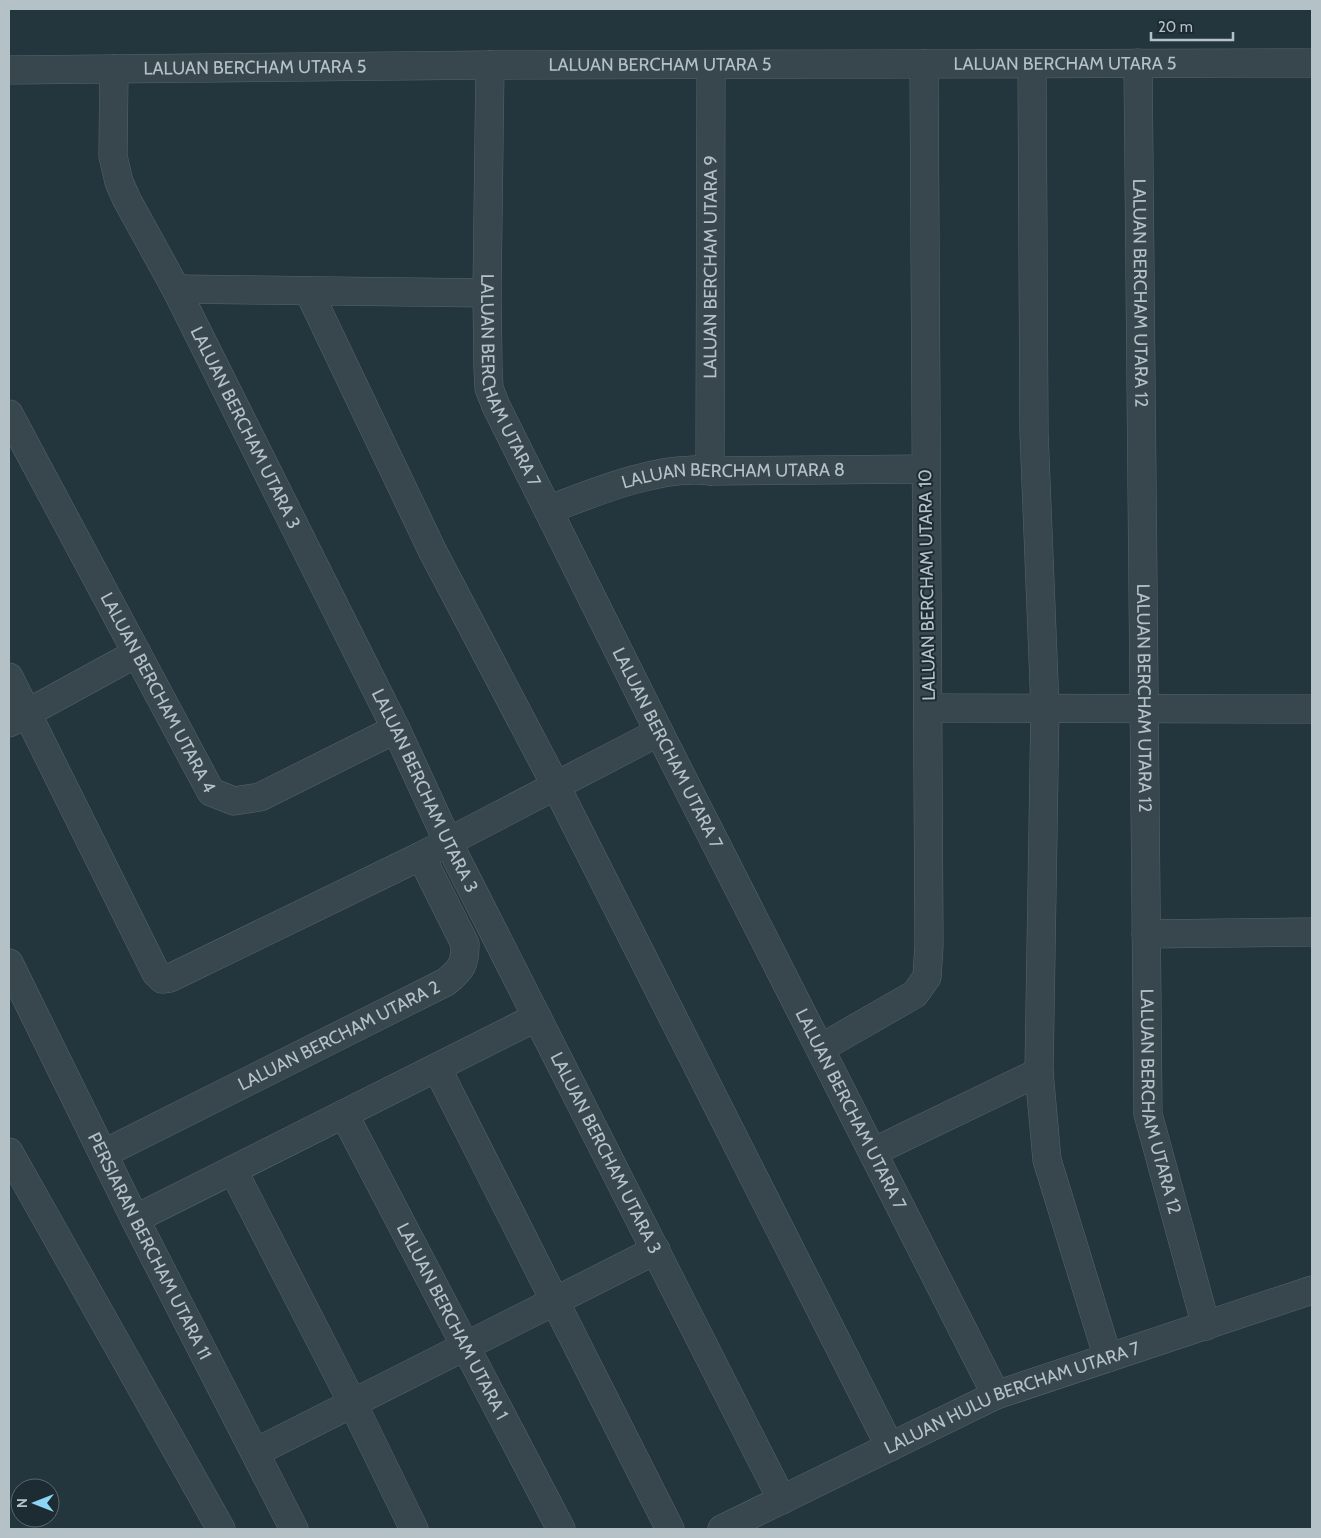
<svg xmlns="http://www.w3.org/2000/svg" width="1321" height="1538" font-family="Cabin,sans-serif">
	<rect width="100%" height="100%" fill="#24363d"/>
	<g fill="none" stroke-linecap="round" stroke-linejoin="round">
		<g stroke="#56656b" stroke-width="29">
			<g id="minor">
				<path id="s1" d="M 1138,63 L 1148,1114 L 1206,1326"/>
				<path d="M 1032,64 L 1034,432 L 1045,708 L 1039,1072 L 1047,1160 L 1108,1358"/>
				<path id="s2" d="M 490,65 L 487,293 L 488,367 L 489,388 L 496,406 L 659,732 L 996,1395"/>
				<path id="s3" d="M 114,69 L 113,156 L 119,182 L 127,200 L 176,289 L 396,729 L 448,842 L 782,1500"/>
				<path id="s4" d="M 9,70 L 490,65 L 1312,63"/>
				<path d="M 176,289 L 487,293"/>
				<path d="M 309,292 L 433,552 L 556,786 L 890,1447"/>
				<path id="s5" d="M 9,414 L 211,792 L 234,801 L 260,797 L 396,729"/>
				<path id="s6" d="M 710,471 L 711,65"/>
				<path id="s7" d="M 548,510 C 592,493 662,464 710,471 L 925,469"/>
				<path d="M 9,677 L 156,973 L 162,979 L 170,978 L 421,856 L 659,732"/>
				<path d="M 928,708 L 1312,709"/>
				<path d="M 9,723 L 137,653"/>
				<path d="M 1146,934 L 1312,932"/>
				<path id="s8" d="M 9,963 L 135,1219 L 294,1529"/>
				<path d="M 821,1048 L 915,994 L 927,977 L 929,945 L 924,64"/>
				<path d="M 437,1068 L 670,1529"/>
				<path id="s9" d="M 344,1114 L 561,1529"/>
				<path d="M 9,1152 L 221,1529"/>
				<path d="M 873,1152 L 1039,1072"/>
				<path id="s10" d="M 103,1154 L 446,982 C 462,969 465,964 465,944 L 421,856"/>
				<path d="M 233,1170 L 353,1404 L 414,1529"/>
				<path d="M 135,1219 L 537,1017"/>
				<path d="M 256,1452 L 656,1250"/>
				<path id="s11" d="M 722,1529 L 996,1395 L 1312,1290"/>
			</g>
		</g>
		<use href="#minor" stroke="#38474d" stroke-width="28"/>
	</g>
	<g text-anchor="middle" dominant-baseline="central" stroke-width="4" stroke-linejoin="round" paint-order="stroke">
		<g font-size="18" fill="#b4c2c8" stroke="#1d2c32">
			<text stroke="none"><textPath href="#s4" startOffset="1056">LALUAN BERCHAM UTARA 5</textPath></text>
			<text stroke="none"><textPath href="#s4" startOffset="651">LALUAN BERCHAM UTARA 5</textPath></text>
			<text stroke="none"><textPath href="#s4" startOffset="246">LALUAN BERCHAM UTARA 5</textPath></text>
			<text stroke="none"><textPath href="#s6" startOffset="204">LALUAN BERCHAM UTARA 9</textPath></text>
			<text stroke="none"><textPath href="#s1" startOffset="230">LALUAN BERCHAM UTARA 12</textPath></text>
			<text stroke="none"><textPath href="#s2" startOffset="320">LALUAN BERCHAM UTARA 7</textPath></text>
			<text stroke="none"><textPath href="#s3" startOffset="390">LALUAN BERCHAM UTARA 3</textPath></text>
			<text stroke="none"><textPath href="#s7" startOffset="191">LALUAN BERCHAM UTARA 8</textPath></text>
			<text transform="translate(927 585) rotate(-91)">LALUAN BERCHAM UTARA 10</text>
			<text stroke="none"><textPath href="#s5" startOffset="316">LALUAN BERCHAM UTARA 4</textPath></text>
			<text stroke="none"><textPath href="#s1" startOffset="635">LALUAN BERCHAM UTARA 12</textPath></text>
			<text stroke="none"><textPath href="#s2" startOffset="725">LALUAN BERCHAM UTARA 7</textPath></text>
			<text stroke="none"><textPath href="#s3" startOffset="795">LALUAN BERCHAM UTARA 3</textPath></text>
			<text stroke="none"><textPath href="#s10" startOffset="264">LALUAN BERCHAM UTARA 2</textPath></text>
			<text stroke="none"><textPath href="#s1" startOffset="1040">LALUAN BERCHAM UTARA 12</textPath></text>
			<text stroke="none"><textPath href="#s2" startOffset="1130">LALUAN BERCHAM UTARA 7</textPath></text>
			<text stroke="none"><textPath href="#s3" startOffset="1200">LALUAN BERCHAM UTARA 3</textPath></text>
			<text stroke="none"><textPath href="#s8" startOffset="316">PERSIARAN BERCHAM UTARA 11</textPath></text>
			<text stroke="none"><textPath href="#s9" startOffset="234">LALUAN BERCHAM UTARA 1</textPath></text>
			<text stroke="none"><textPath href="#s11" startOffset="319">LALUAN HULU BERCHAM UTARA 7</textPath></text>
		</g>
	</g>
	<rect width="1321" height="1538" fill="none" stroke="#b4c2c8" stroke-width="20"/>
	<g transform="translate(35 1503) rotate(270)"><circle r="24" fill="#1d2c32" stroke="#59686e"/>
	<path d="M0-4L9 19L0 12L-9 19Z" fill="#8cd5f5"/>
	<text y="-8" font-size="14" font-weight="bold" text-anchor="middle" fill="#b4c2c8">N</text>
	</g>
	<path d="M1151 32v8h82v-8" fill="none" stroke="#b4c2c8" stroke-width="2.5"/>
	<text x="1158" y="32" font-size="15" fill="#b4c2c8" stroke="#1d2c32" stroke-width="4" paint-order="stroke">20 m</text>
</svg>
